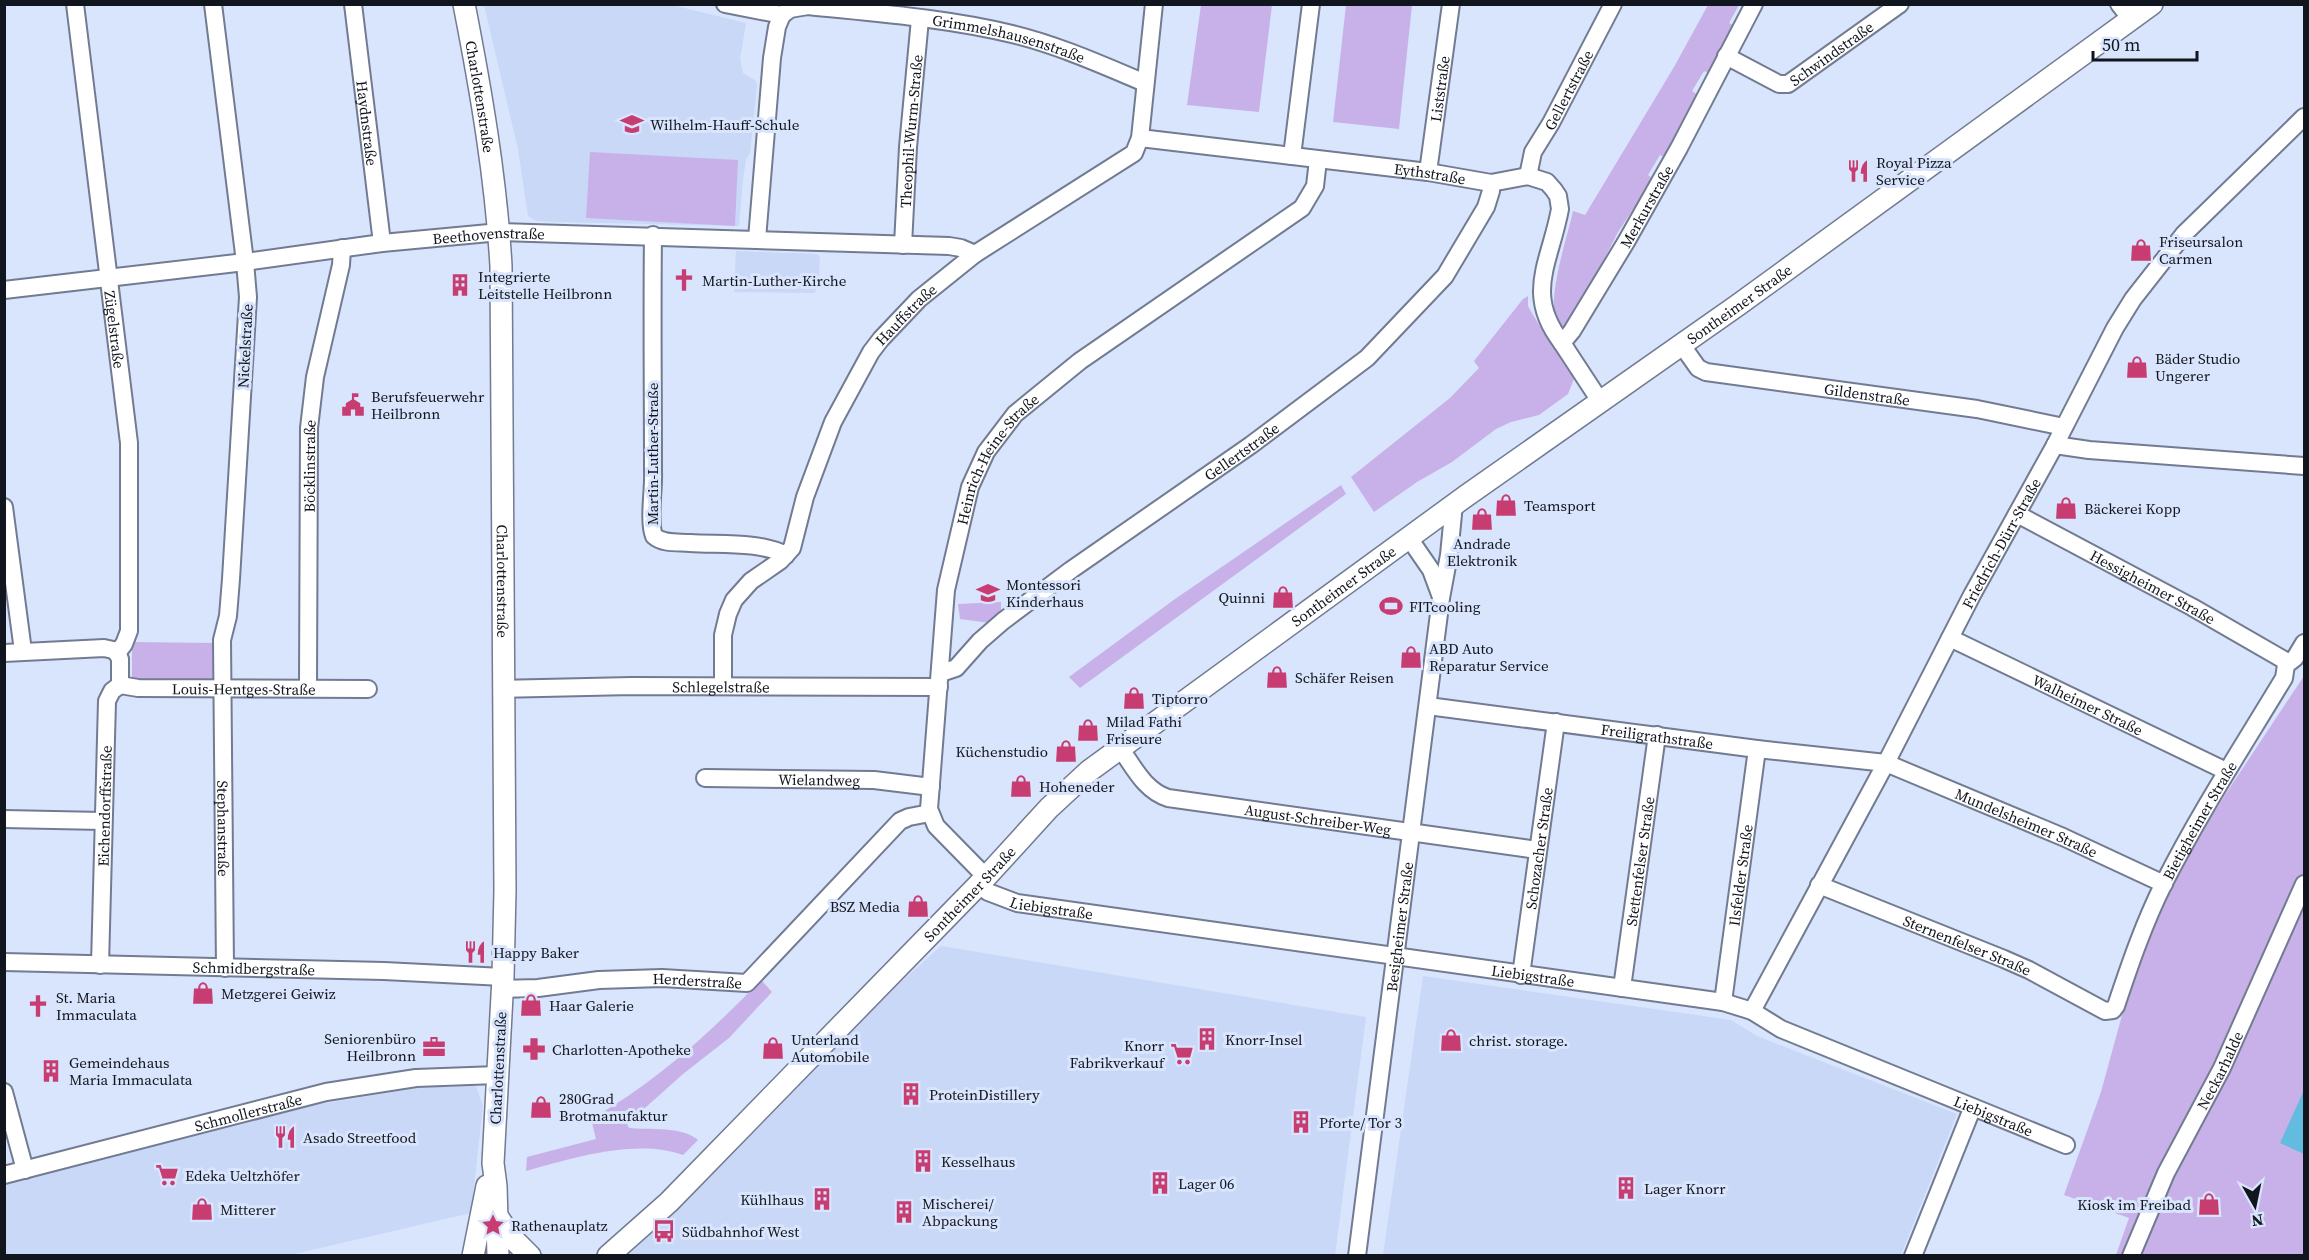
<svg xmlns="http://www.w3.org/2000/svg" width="2309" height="1260" font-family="'Source Serif 4',serif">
	<rect width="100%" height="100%" fill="#d9e4fd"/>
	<path fill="#c9d8f7" d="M 484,5 L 672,5 L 746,23 L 740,59 L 743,73 L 756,81 L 757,85 L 750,153 L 746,160 L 743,179 L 739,226 L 558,222 L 537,221 L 528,216 L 518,149 Z
		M 736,251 L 817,254 L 820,257 L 819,277 L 815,293 L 734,292 Z
		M 941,946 L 1366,1017 L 1335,1255 L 622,1256 L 740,1127 Z
		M 1423,976 L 1731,1020 L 1757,1036 L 1957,1114 L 1901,1255 L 1383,1255 Z
		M 476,1086 L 483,1106 L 471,1213 L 290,1255 L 5,1256 L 5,1184 L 195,1134 L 320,1104 L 424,1087 Z"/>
	<path fill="#c8b1e8" d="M 1201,5 L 1272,5 L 1259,112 L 1187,105 Z
		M 1346,5 L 1412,5 L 1399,129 L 1333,122 Z
		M 1708,5 L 1739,5 L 1729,23 L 1735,26 L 1710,74 L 1704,71 L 1692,91 L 1698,95 L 1666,158 L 1660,155 L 1648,175 L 1653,179 L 1618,232 L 1571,324 L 1563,329 C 1539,317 1569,233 1573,211 L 1585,215 L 1674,67 Z
		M 590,152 L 738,160 L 735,226 L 586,218 Z
		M 1528,296 L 1528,306 L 1533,315 L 1574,379 L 1568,394 L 1539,415 L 1511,422 L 1496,429 L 1452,462 L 1417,482 L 1374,512 L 1351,477 L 1450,398 L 1479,368 L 1474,361 L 1523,299 Z
		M 1341,485 L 1346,494 L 1080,688 L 1069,677 L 1175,599 Z
		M 1001,602 L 1001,612 L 990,623 L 960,619 L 958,604 Z
		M 132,642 L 216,643 L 215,680 L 132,679 Z
		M 2304,676 L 2304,1255 L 2116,1255 L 2129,1218 L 2064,1195 L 2101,1092 L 2133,975 L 2178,872 L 2223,798 Z
		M 761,980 L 772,992 L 729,1038 L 683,1074 L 627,1124 L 629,1128 C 650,1130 682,1126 698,1140 L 683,1155 C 637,1138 572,1158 526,1171 L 527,1157 L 596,1139 L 591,1119 C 656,1082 709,1034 761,980 Z"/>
	<path fill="#63bbdf" d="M 2304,1090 L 2304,1154 L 2280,1143 Z"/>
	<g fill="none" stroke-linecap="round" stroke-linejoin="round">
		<g stroke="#717b91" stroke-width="20">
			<g id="minor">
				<path id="s1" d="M 75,4 L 129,443 L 129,631 L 124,644 L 117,653"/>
				<path id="s2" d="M 213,4 L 245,262 L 248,297 L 231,579 L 228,616 L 222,640 L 225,968"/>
				<path id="s3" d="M 353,4 L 382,243"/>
				<path id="s4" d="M 725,4 L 782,15 L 790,9 L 808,6 C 876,13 946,18 1012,34 C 1058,45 1102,65 1145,83"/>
				<path d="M 2119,4 L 2131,19"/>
				<path id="s5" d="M 1726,56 L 1779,84 L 1788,84 L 1900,4"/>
				<path id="s6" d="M 1140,138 L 1428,172 L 1491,183 L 1528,176 L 1547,182 L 1554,190 L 1558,196 L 1560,209 C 1550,263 1524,294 1562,343"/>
				<path d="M 1292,156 L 1311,4"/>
				<path id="s7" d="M 1428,172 L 1451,4"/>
				<path id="s8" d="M 1528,176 L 1533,152 L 1551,123 L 1613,4"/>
				<path d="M 653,235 C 652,314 653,393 653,472 C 654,489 648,521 654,536 C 663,544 678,542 690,543 C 721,545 758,541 786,555"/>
				<path d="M 757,239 L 772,58 L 777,27 L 782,15"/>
				<path id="s9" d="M 903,245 L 908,147 L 920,19"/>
				<path id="s10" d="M 4,290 L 245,262 L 382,243 L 500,232 L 949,246 L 961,248 L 975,254"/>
				<path id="s11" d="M 1681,344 L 1698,368 L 1706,372 L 1977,409 L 2064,427"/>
				<path id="s12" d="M 1600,401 L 1562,343 L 1572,331 L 1626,242 L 1679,148 L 1754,4"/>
				<path d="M 2055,445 L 2089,450 L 2304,466"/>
				<path d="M 4,507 L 23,651"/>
				<path id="s13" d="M 2017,514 L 2192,607 L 2284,660 L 2286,665"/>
				<path d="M 1409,538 L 1431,570 L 1441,597"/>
				<path id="s14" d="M 1950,638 L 2226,771"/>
				<path d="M 4,653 L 104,648 L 113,650 L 117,653"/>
				<path d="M 117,653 L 120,659 L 120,685"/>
				<path id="s15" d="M 941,673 L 956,668 L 980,641 L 1003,621 L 1071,570 L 1251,445 L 1367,358 L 1445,276 L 1486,207 L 1491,191 L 1491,183"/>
				<path id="s16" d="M 120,685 L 138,688 L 368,689"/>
				<path id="s17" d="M 723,686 L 723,635 L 728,614 L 734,600 L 751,581 L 780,561 L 792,548 L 805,497 L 833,422 L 871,352 L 881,339 L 919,299 L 975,254 L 1134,153 L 1140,138 L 1154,4"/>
				<path id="s18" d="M 308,688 L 309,428 L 315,377 L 341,265 L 342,248"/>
				<path id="s19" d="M 502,689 L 632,686 L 939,687"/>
				<path id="s20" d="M 1428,706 L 1757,749 L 1886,763 L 2063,837 L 2164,884"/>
				<path id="s21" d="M 1120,748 C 1134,767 1144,790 1168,798 L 1537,850"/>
				<path id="s22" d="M 705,778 L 874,780 L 931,787"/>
				<path d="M 4,819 L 103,821"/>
				<path id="s23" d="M 986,877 L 936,826 L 929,809 L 946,590 L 970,487 L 986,452 L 1015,414 L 1080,361 L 1302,208 L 1315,186 L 1318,160"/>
				<path id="s24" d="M 979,884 L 988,892 L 1017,903 L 1723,1002 L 1752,1011 L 1781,1029 L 2066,1145"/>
				<path id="s25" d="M 1819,885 L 2004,959 L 2029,970 L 2105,1011 L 2113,1010 L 2116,1006 C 2130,964 2144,923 2164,883 C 2200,812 2243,746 2284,678 L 2286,665 L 2295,658 L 2304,643"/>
				<path id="s26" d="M 4,962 L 384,971 L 503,977"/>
				<path id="s27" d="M 100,965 L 107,701 L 112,691 L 120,685"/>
				<path id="s28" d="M 1521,975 L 1556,722"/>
				<path id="s29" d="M 1622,988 L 1657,735"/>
				<path id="s30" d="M 502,989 L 538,988 L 599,980 L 662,978 L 747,983 L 900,821 L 909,817 L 930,813"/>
				<path id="s31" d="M 1723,1002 L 1757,749"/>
				<path id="s32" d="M 1752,1011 L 1886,763 L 1972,595 L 2055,445 L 2115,328 L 2133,299 L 2184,234 L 2304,117"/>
				<path d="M 4,1092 L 25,1170"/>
				<path id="s33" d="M 4,1175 L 326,1092 L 416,1078 L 497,1075"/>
				<path id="s34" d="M 1357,1256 L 1441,598 L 1449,555 L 1454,504"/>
				<path d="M 1913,1256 L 1972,1109"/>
				<path id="s35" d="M 2131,1256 L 2166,1173 L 2222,1068 L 2304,884"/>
			</g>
		</g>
		<g stroke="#717b91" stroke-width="24">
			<g id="major">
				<path id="s36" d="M 464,4 C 481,91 496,178 501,266 L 505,890 L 503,977 L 493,1163 L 496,1186 L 498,1256"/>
				<path d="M 497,1216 L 512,1238 L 530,1256"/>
				<path d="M 473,1256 L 487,1186"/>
				<path id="s37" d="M 608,1256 L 669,1202 L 986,877 L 1049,808 L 1089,771 L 1466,496 L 1738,305 L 2152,4"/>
			</g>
		</g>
		<use href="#minor" stroke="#fff" stroke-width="16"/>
		<use href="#major" stroke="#fff" stroke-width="21"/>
	</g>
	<defs>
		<g id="school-bare" transform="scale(1.8)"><path d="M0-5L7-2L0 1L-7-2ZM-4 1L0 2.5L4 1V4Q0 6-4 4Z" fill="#c73c71" stroke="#d9e4fd" stroke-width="2.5" paint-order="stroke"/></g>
		<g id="restaurant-bare" transform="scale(1.8)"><path d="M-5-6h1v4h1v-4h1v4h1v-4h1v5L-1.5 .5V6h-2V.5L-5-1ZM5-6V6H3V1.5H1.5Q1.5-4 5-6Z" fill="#c73c71" stroke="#d9e4fd" stroke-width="2.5" paint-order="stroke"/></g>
		<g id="shop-bare" transform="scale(1.8)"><path d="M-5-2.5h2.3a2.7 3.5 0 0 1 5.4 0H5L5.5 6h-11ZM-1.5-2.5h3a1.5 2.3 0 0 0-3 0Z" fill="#c73c71" stroke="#d9e4fd" stroke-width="2.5" paint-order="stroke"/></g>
		<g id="church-bare" transform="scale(1.8)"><path d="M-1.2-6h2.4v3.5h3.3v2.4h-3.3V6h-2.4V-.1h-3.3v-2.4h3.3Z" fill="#c73c71" stroke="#d9e4fd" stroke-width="2.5" paint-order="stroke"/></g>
		<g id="building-bare" transform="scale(1.8)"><path d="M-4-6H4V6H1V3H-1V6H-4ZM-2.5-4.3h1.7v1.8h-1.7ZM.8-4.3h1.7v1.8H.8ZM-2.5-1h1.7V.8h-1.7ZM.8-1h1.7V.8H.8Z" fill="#c73c71" stroke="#d9e4fd" stroke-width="2.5" paint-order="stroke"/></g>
		<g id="civic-bare" transform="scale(1.8)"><path d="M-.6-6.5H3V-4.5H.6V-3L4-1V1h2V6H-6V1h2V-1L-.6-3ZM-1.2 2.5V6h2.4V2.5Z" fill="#c73c71" stroke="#d9e4fd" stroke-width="2.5" paint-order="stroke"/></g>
		<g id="stadium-bare" transform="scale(1.8)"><path d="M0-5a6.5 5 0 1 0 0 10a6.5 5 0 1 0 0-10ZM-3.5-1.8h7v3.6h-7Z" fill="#c73c71" stroke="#d9e4fd" stroke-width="2.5" paint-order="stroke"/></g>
		<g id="office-bare" transform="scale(1.8)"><path d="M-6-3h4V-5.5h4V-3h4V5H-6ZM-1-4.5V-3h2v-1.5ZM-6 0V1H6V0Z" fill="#c73c71" stroke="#d9e4fd" stroke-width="2.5" paint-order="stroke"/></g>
		<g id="pharmacy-bare" transform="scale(1.8)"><path d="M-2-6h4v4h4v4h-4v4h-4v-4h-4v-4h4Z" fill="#c73c71" stroke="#d9e4fd" stroke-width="2.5" paint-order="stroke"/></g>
		<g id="supermarket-bare" transform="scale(1.8)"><path d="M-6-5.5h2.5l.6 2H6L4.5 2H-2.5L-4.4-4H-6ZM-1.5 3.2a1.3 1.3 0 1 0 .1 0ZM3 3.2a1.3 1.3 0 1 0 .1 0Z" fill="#c73c71" stroke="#d9e4fd" stroke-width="2.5" paint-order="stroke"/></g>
		<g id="sight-bare" transform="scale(1.8)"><path d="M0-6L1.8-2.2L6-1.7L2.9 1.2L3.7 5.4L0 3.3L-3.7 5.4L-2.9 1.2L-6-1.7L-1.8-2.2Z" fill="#c73c71" stroke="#d9e4fd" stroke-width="2.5" paint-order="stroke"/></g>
		<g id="bus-bare" transform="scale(1.8)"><path d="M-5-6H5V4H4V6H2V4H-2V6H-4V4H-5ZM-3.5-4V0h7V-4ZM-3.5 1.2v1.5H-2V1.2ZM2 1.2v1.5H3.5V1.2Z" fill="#c73c71" stroke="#d9e4fd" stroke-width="2.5" paint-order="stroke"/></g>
	</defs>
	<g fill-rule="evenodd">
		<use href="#school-bare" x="632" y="124"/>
		<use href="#restaurant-bare" x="1858" y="171"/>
		<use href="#shop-bare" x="2141" y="250"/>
		<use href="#church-bare" x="684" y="280"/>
		<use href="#building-bare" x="460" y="285"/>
		<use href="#shop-bare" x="2137" y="367"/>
		<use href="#civic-bare" x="353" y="405"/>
		<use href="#shop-bare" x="1506" y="505"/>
		<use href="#shop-bare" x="2066" y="508"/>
		<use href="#shop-bare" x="1482" y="519"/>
		<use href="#school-bare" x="988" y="593"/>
		<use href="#shop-bare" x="1283" y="597"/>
		<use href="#stadium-bare" x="1391" y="606"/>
		<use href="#shop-bare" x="1411" y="657"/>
		<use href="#shop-bare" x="1277" y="677"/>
		<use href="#shop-bare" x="1134" y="698"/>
		<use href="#shop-bare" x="1088" y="730"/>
		<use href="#shop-bare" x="1066" y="751"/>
		<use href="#shop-bare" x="1021" y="786"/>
		<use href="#shop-bare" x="918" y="906"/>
		<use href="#restaurant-bare" x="475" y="952"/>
		<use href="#shop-bare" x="203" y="993"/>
		<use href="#shop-bare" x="531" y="1005"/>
		<use href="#church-bare" x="38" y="1006"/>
		<use href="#building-bare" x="1207" y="1039"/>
		<use href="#shop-bare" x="1451" y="1040"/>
		<use href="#office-bare" x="434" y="1047"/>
		<use href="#shop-bare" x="773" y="1048"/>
		<use href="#pharmacy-bare" x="534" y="1049"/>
		<use href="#supermarket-bare" x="1182" y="1054"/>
		<use href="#building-bare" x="51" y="1071"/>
		<use href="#building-bare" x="911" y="1094"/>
		<use href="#shop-bare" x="541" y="1107"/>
		<use href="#building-bare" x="1301" y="1122"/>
		<use href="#restaurant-bare" x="285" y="1137"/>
		<use href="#building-bare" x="923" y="1161"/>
		<use href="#supermarket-bare" x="167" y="1175"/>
		<use href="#building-bare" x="1160" y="1183"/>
		<use href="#building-bare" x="1626" y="1188"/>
		<use href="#building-bare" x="822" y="1199"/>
		<use href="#shop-bare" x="2209" y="1204"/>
		<use href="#shop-bare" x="202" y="1209"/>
		<use href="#building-bare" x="904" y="1212"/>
		<use href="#sight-bare" x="493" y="1225"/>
		<use href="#bus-bare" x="664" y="1231"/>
	</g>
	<g text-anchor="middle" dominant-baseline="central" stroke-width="6" stroke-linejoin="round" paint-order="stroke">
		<g font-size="15" fill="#11151d" stroke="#d9e4fd">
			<text stroke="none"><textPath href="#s4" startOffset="290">Grimmelshausenstraße</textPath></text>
			<text stroke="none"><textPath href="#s5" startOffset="122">Schwindstraße</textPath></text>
			<text stroke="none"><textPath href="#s7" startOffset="84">Liststraße</textPath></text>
			<text stroke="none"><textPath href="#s8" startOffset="96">Gellertstraße</textPath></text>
			<text stroke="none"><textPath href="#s36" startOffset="94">Charlottenstraße</textPath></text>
			<text stroke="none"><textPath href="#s3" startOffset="120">Haydnstraße</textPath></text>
			<text stroke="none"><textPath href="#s9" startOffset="114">Theophil-Wurm-Straße</textPath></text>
			<text stroke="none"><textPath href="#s6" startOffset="292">Eythstraße</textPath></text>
			<text stroke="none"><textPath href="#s12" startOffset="230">Merkurstraße</textPath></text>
			<text stroke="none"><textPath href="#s10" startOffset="488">Beethovenstraße</textPath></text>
			<text stroke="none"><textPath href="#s37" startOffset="1484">Sontheimer Straße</textPath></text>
			<text stroke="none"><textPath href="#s17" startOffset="430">Hauffstraße</textPath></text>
			<text stroke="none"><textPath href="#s1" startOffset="328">Zügelstraße</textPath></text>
			<text transform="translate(245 346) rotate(-87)">Nickelstraße</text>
			<text stroke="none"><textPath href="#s11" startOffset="201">Gildenstraße</textPath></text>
			<text stroke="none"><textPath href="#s15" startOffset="375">Gellertstraße</textPath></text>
			<text transform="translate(652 454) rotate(-90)">Martin-Luther-Straße</text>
			<text stroke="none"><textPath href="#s23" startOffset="453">Heinrich-Heine-Straße</textPath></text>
			<text stroke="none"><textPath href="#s18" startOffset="222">Böcklinstraße</textPath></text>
			<text stroke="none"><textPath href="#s32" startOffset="530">Friedrich-Dürr-Straße</textPath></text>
			<text stroke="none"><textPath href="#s36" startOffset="580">Charlottenstraße</textPath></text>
			<text stroke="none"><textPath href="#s37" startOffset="998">Sontheimer Straße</textPath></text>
			<text stroke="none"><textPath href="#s13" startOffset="154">Hessigheimer Straße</textPath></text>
			<text stroke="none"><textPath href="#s19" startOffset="219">Schlegelstraße</textPath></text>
			<text stroke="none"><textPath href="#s16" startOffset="124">Louis-Hentges-Straße</textPath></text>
			<text stroke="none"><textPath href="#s14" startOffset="153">Walheimer Straße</textPath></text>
			<text stroke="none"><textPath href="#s20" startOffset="231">Freiligrathstraße</textPath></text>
			<text stroke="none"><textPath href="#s22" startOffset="114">Wielandweg</textPath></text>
			<text stroke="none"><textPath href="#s27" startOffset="159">Eichendorffstraße</textPath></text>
			<text stroke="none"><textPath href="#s21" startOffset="222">August-Schreiber-Weg</textPath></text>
			<text stroke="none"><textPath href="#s25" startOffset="530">Bietigheimer Straße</textPath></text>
			<text stroke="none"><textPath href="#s20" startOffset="614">Mundelsheimer Straße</textPath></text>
			<text stroke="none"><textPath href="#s2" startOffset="828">Stephanstraße</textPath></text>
			<text stroke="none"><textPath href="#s28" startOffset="128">Schozacher Straße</textPath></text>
			<text stroke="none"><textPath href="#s29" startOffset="128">Stettenfelser Straße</textPath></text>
			<text stroke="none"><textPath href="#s31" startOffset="128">Ilsfelder Straße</textPath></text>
			<text stroke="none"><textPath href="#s37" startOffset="512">Sontheimer Straße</textPath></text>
			<text stroke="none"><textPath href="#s24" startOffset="78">Liebigstraße</textPath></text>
			<text stroke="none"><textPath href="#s34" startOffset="332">Besigheimer Straße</textPath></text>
			<text stroke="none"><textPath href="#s25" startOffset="160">Sternenfelser Straße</textPath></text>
			<text stroke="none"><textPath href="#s26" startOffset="250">Schmidbergstraße</textPath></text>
			<text stroke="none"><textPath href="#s24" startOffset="564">Liebigstraße</textPath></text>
			<text stroke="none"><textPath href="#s30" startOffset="196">Herderstraße</textPath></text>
			<text transform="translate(498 1068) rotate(-87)">Charlottenstraße</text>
			<text stroke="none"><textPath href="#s35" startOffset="206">Neckarhalde</textPath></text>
			<text stroke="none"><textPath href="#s33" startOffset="252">Schmollerstraße</textPath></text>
			<text stroke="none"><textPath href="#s24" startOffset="1050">Liebigstraße</textPath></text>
		</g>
		<g font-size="15" fill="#11151d" stroke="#d9e4fd" text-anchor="start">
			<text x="650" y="124">Wilhelm-Hauff-Schule</text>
			<text x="1876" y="162">Royal Pizza<tspan x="1876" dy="17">Service</tspan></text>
			<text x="2159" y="241">Friseursalon<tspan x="2159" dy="17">Carmen</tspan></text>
			<text x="478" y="276">Integrierte<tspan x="478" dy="17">Leitstelle Heilbronn</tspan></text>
			<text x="702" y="280">Martin-Luther-Kirche</text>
			<text x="2155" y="358">Bäder Studio<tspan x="2155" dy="17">Ungerer</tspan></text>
			<text x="371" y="396">Berufsfeuerwehr<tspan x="371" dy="17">Heilbronn</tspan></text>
			<text x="1524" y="505">Teamsport</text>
			<text x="2084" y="508">Bäckerei Kopp</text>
			<text x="1482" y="543" text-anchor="middle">Andrade<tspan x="1482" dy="17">Elektronik</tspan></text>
			<text x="1006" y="584">Montessori<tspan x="1006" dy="17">Kinderhaus</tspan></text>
			<text x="1265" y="597" text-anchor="end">Quinni</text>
			<text x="1409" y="606">FITcooling</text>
			<text x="1429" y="648">ABD Auto<tspan x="1429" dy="17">Reparatur Service</tspan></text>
			<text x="1295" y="677">Schäfer Reisen</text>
			<text x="1152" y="698">Tiptorro</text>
			<text x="1106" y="721">Milad Fathi<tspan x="1106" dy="17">Friseure</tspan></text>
			<text x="1048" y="751" text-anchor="end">Küchenstudio</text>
			<text x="1039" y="786">Hoheneder</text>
			<text x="900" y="906" text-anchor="end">BSZ Media</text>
			<text x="493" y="952">Happy Baker</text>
			<text x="221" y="993">Metzgerei Geiwiz</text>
			<text x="56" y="997">St. Maria<tspan x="56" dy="17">Immaculata</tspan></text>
			<text x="549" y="1005">Haar Galerie</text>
			<text x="416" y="1038" text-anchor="end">Seniorenbüro<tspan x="416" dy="17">Heilbronn</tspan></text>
			<text x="791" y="1039">Unterland<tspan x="791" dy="17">Automobile</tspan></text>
			<text x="1225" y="1039">Knorr-Insel</text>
			<text x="1469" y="1040">christ. storage.</text>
			<text x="1164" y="1045" text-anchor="end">Knorr<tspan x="1164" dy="17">Fabrikverkauf</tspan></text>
			<text x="552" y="1049">Charlotten-Apotheke</text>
			<text x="69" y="1062">Gemeindehaus<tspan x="69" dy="17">Maria Immaculata</tspan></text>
			<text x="929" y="1094">ProteinDistillery</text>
			<text x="559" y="1098">280Grad<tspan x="559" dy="17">Brotmanufaktur</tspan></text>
			<text x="1319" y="1122">Pforte/ Tor 3</text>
			<text x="303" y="1137">Asado Streetfood</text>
			<text x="941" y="1161">Kesselhaus</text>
			<text x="185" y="1175">Edeka Ueltzhöfer</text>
			<text x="1178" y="1183">Lager 06</text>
			<text x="1644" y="1188">Lager Knorr</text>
			<text x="804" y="1199" text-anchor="end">Kühlhaus</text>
			<text x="922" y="1203">Mischerei/<tspan x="922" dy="17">Abpackung</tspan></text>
			<text x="2191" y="1204" text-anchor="end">Kiosk im Freibad</text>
			<text x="220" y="1209">Mitterer</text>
			<text x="511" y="1225">Rathenauplatz</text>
			<text x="682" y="1231">Südbahnhof West</text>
		</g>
	</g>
	<rect width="2309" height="1260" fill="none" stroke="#11151d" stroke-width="12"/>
	<g transform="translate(2255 1206) rotate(171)" stroke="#d9e4fd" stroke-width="4.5" paint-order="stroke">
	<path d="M0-4.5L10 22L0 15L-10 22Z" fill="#11151d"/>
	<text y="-9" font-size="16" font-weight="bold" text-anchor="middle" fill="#11151d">N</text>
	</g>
	<path d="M2093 51v9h104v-9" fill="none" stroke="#11151d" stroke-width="3"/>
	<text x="2102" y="51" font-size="18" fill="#11151d" stroke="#d9e4fd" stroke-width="4.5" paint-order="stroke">50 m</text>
</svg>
